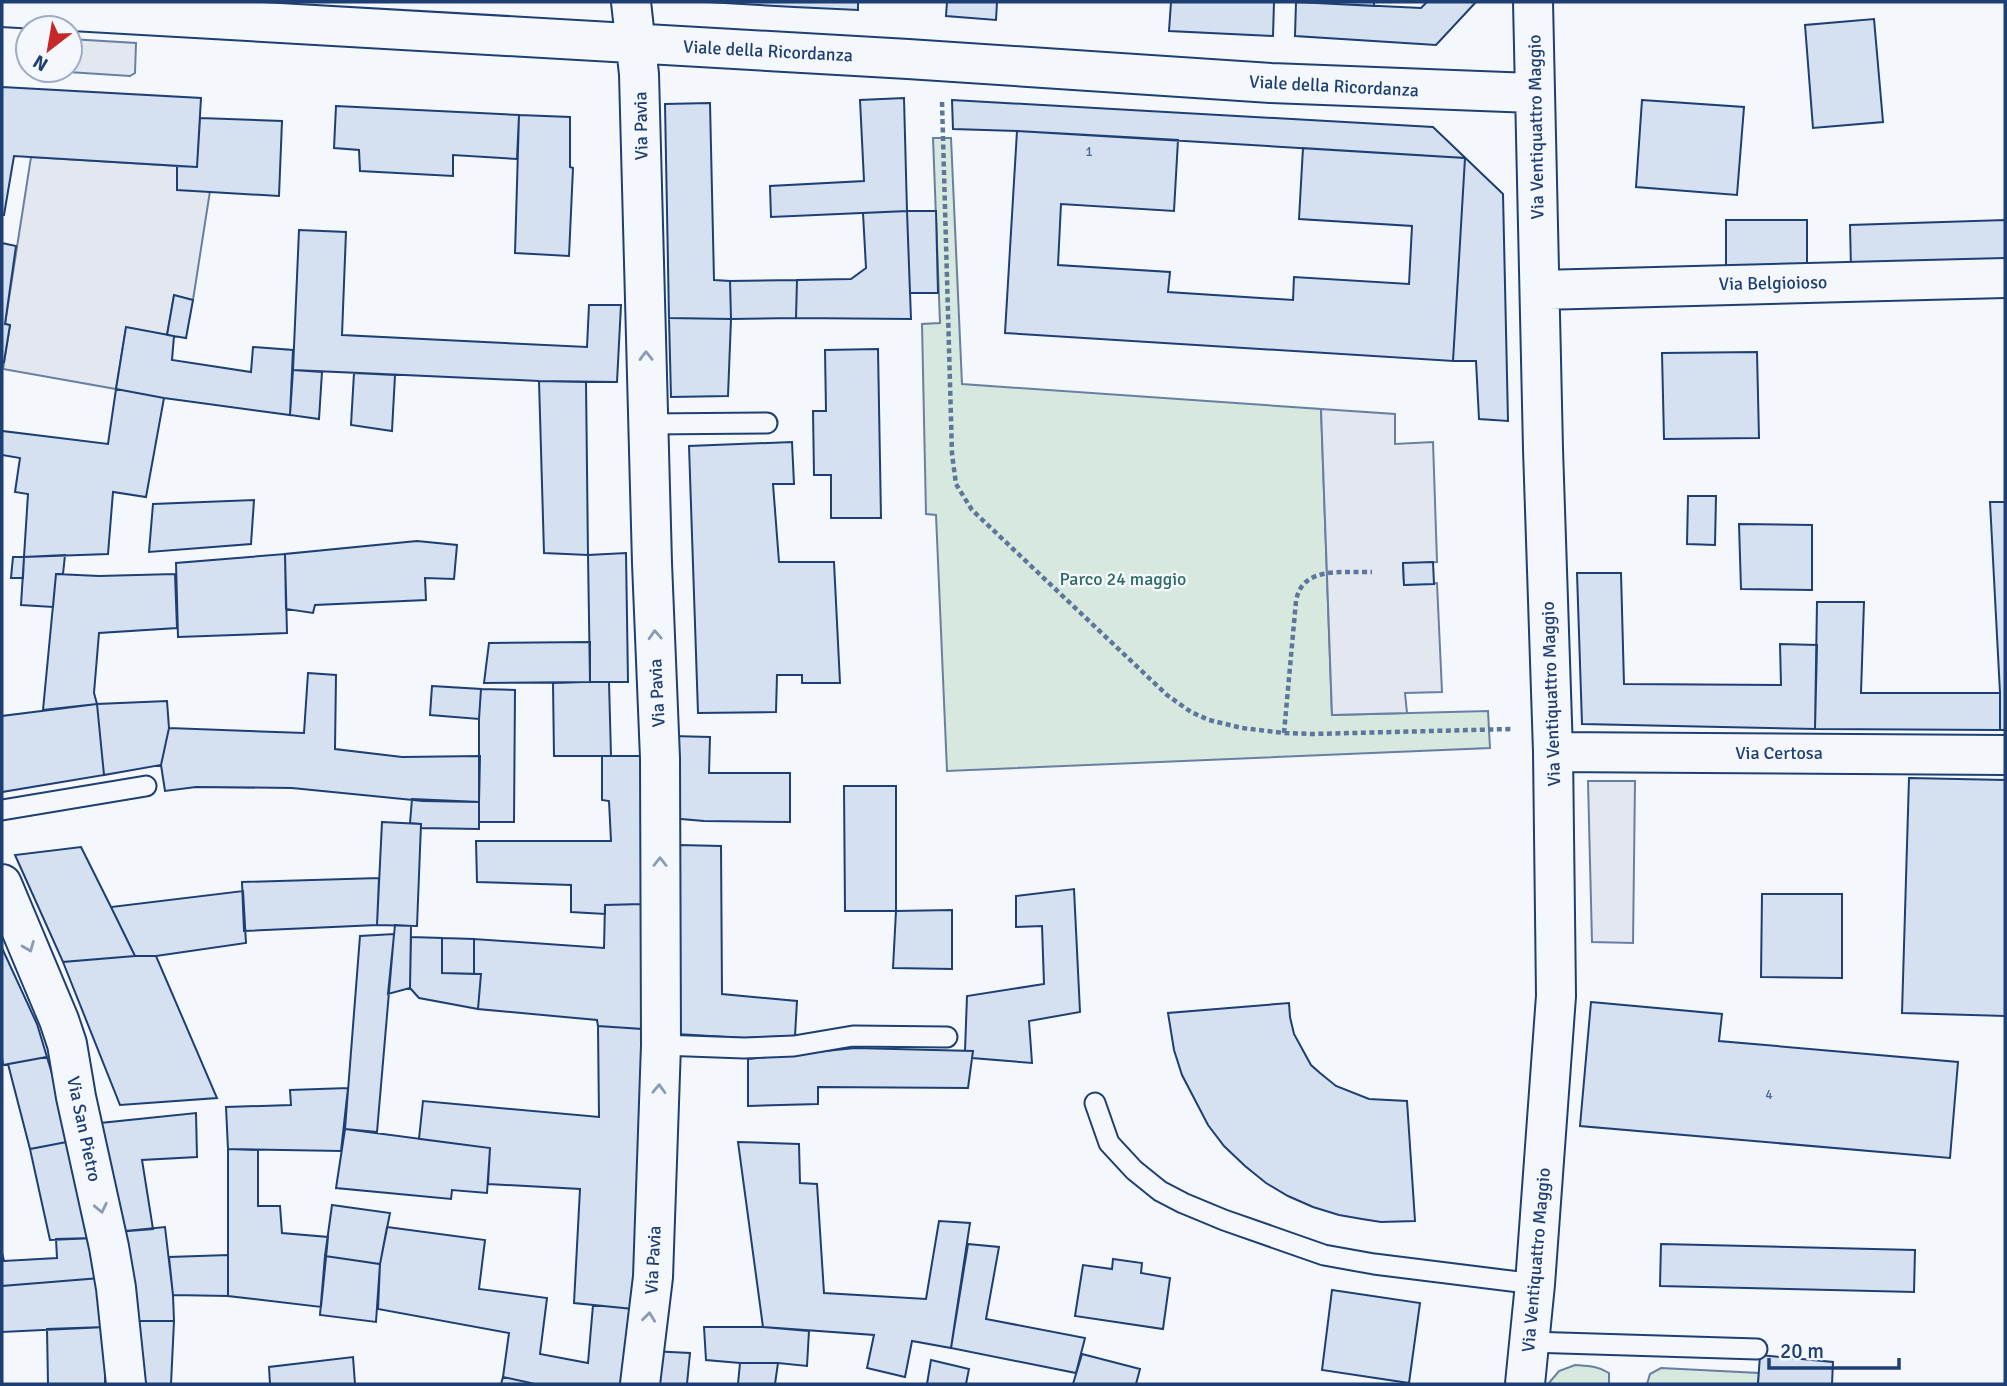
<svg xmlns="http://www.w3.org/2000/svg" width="2007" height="1386" font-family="Signika,sans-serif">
	<rect width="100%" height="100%" fill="#f4f7fb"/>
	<path fill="#d7e8df" stroke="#687fa3" stroke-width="2" d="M 933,138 L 951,138 L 962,384 L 1321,409 L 1332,715 L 1488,711 L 1490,748 L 947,771 L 936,515 L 926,514 L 922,324 L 940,323 Z
		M 1575,1365 C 1588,1366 1598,1366 1609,1373 L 1609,1384 L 1548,1384 L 1559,1371 Z
		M 1661,1368 L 1759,1373 L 1758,1384 L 1647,1384 L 1650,1374 Z"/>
	<path fill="#e3e8f0" stroke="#687fa3" stroke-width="2" d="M 70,39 L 136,43 L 135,73 L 130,76 L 37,70 L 70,70 Z
		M 31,157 L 177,166 L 177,189 L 210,191 L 193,300 L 174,296 L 167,335 L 126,328 L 116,389 L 3,369 L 10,325 L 5,324 Z
		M 1321,409 L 1395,414 L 1395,444 L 1433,442 L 1437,562 L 1403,564 L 1404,585 L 1437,583 L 1442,692 L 1405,693 L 1407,713 L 1332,715 Z
		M 1588,781 L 1635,781 L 1633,943 L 1592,942 Z"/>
	<path fill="#d5e0f0" stroke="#1d3f73" stroke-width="2" d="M 707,2 L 858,2 L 858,10 L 794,7 Z
		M 947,2 L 997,2 L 996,20 L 946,16 Z
		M 1171,2 L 1274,2 L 1273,36 L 1169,31 Z
		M 1296,2 L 1421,8 L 1427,2 L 1476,2 L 1436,45 L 1295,36 Z
		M 1296,2 L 1374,2 L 1374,6 Z
		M 1874,19 L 1883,122 L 1813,128 L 1805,25 Z
		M 2,87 L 201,98 L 197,167 L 14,156 L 4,215 L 2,215 Z
		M 904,98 L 907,211 L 771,217 L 770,186 L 864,181 L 860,100 Z
		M 952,100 L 1433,127 L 1503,194 L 1508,421 L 1479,419 L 1476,361 L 1453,361 L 1465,158 L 1017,131 L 953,129 Z
		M 1642,100 L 1744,107 L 1737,195 L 1636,187 Z
		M 710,103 L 714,280 L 730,281 L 731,319 L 669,318 L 665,104 Z
		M 336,106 L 519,115 L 517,159 L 453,155 L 453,176 L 360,171 L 359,150 L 334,148 Z
		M 519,115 L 570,117 L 570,167 L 573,168 L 569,256 L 515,253 Z
		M 200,118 L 282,121 L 279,196 L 177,190 L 177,166 L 197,167 Z
		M 1017,131 L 1178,140 L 1174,211 L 1061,204 L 1058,265 L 1170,272 L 1168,292 L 1293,300 L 1294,277 L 1409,284 L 1412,226 L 1299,219 L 1303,148 L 1465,158 L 1453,361 L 1005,333 Z
		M 907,211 L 911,319 L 796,318 L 797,280 L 851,279 L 866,268 L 863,213 Z
		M 907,211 L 936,211 L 938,293 L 910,293 Z
		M 1726,220 L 1807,220 L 1807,266 L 1726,267 Z
		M 2005,220 L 2005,264 L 1851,269 L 1850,225 Z
		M 299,230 L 346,232 L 342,335 L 587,347 L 589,305 L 621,305 L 617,382 L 539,381 L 293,370 Z
		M 2,243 L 16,246 L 5,324 L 10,325 L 4,362 L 2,362 Z
		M 797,280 L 796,318 L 731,319 L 730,281 Z
		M 174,295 L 193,300 L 186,338 L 167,335 Z
		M 669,318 L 731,319 L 728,396 L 671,397 Z
		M 126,327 L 174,336 L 172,360 L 251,372 L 253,347 L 293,350 L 290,415 L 164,398 L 116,389 Z
		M 878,349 L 881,518 L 831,518 L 831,475 L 814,475 L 813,411 L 826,411 L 825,350 Z
		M 1757,352 L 1759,438 L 1664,439 L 1662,353 Z
		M 293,370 L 322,372 L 319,419 L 290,415 Z
		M 354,373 L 395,375 L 392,431 L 351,425 Z
		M 539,381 L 586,382 L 588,555 L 544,553 Z
		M 116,389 L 164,398 L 146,497 L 113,492 L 108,554 L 24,557 L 28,494 L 15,492 L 20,458 L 2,455 L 2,431 L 108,444 Z
		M 792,442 L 794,484 L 773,484 L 779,562 L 834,562 L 840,683 L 802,683 L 802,675 L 777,675 L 776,712 L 698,713 L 689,446 Z
		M 1688,496 L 1716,496 L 1715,545 L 1687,544 Z
		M 254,500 L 251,544 L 149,552 L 153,504 Z
		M 1990,502 L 2005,502 L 2005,730 L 2000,730 L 2000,693 Z
		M 1739,524 L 1812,525 L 1812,590 L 1741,589 Z
		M 417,541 L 457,545 L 454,579 L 425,578 L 426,600 L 315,605 L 313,613 L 286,609 L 285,554 Z
		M 626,553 L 628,682 L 590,682 L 588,555 Z
		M 285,554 L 287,633 L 178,637 L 176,563 Z
		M 65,555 L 63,574 L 56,574 L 53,607 L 21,605 L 24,557 Z
		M 13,557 L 24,557 L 23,578 L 11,578 Z
		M 1433,562 L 1434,584 L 1404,585 L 1403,563 Z
		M 1577,573 L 1621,573 L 1624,684 L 1781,685 L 1780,644 L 1817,645 L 1815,729 L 1582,724 Z
		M 56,574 L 99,576 L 175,574 L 177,628 L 99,633 L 94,693 L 97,704 L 43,710 Z
		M 1817,602 L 1864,602 L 1861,693 L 2000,693 L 2000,730 L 1815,729 Z
		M 590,642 L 590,682 L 484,683 L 489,643 Z
		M 308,673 L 336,675 L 335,749 L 402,757 L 480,756 L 479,802 L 423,801 L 292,788 L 196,787 L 165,791 L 161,765 L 169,728 L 304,733 Z
		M 590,682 L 609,682 L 611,756 L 554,756 L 553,683 Z
		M 432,686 L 481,689 L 479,719 L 430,715 Z
		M 481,689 L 515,690 L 514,822 L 479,822 L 479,719 Z
		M 167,701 L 169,728 L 161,765 L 104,775 L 97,704 Z
		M 97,704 L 104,775 L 2,792 L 2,716 Z
		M 672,736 L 710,737 L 709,773 L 790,773 L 790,822 L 704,821 L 670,818 Z
		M 602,756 L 642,756 L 642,904 L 605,905 L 605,914 L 571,912 L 571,885 L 477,882 L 476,841 L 611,841 L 609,801 L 602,800 Z
		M 1909,778 L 2005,780 L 2005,1016 L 1902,1013 Z
		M 844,786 L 896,786 L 896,911 L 845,911 Z
		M 412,799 L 479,802 L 479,829 L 421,828 L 421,824 L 410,823 Z
		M 382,822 L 421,824 L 417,926 L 377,925 Z
		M 679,845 L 721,846 L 722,994 L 797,1001 L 795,1036 L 744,1038 L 676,1034 Z
		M 81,847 L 111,907 L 135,956 L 63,962 L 15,855 Z
		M 379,878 L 377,925 L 244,931 L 242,882 Z
		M 1074,889 L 1080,1012 L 1029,1021 L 1032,1063 L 972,1058 L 973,1051 L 965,1051 L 967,996 L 1044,984 L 1042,926 L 1016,927 L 1016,896 Z
		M 243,891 L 246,943 L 156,956 L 135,956 L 111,907 Z
		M 1762,894 L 1842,894 L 1842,978 L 1761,977 Z
		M 642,904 L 642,1029 L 598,1026 L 597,1020 L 478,1009 L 481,974 L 474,974 L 474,939 L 604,948 L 605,905 Z
		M 952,910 L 952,969 L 893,968 L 896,911 Z
		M 395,925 L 411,926 L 410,988 L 388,994 Z
		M 394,934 L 377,1132 L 345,1129 L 360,936 Z
		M 411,937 L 442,938 L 442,973 L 481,974 L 478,1009 L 419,998 L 410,988 Z
		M 442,938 L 474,939 L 474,974 L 442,973 Z
		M 2,948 L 37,1024 L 47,1057 L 3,1065 L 2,1058 Z
		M 135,956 L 156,956 L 217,1098 L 120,1105 L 63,962 Z
		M 1591,1002 L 1722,1014 L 1719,1041 L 1958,1062 L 1950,1158 L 1580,1126 Z
		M 1289,1003 L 1290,1017 L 1294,1034 L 1311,1065 L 1320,1073 L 1336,1086 L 1369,1099 L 1407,1101 L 1415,1221 L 1381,1222 L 1362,1219 L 1339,1215 L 1313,1207 L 1288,1196 L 1266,1183 L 1245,1166 L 1224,1146 L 1208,1125 L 1182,1075 L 1174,1050 L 1168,1013 Z
		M 598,1026 L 642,1029 L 642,1123 L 633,1309 L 574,1303 L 580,1189 L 488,1184 L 490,1148 L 419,1139 L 423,1101 L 599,1117 Z
		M 855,1048 L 973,1051 L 968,1088 L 818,1087 L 818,1104 L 748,1106 L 748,1059 Z
		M 47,1057 L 72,1141 L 30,1149 L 8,1064 Z
		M 348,1088 L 341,1151 L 228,1149 L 226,1107 L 291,1105 L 290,1090 Z
		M 196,1113 L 197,1157 L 142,1160 L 153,1229 L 116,1232 L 91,1124 Z
		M 345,1129 L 490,1148 L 487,1193 L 452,1190 L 451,1199 L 336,1188 Z
		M 72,1141 L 94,1238 L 50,1240 L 30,1149 Z
		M 738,1142 L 799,1144 L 800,1183 L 817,1184 L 824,1293 L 926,1299 L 939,1221 L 970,1223 L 951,1348 L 912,1341 L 905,1377 L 867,1368 L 874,1335 L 763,1327 Z
		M 228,1149 L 258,1150 L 258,1206 L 280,1206 L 282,1233 L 328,1237 L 321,1307 L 228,1296 Z
		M 332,1205 L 390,1213 L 380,1264 L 325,1256 Z
		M 165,1227 L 173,1295 L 174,1321 L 132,1321 L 116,1232 Z
		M 387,1227 L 485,1240 L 479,1289 L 547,1298 L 540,1354 L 588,1363 L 593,1305 L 633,1309 L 626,1384 L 535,1384 L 503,1377 L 509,1333 L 378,1309 L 380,1264 Z
		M 94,1238 L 100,1278 L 2,1286 L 2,1253 L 4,1261 L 57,1258 L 56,1239 Z
		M 968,1244 L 999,1247 L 986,1319 L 1085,1338 L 1076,1373 L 951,1348 Z
		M 1661,1244 L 1915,1250 L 1914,1292 L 1660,1286 Z
		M 228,1255 L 228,1296 L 173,1295 L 169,1257 Z
		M 325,1256 L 380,1264 L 376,1322 L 320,1315 Z
		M 1113,1259 L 1142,1263 L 1141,1273 L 1170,1278 L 1163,1329 L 1075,1316 L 1083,1265 L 1112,1269 Z
		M 100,1278 L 105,1327 L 2,1332 L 2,1286 Z
		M 1332,1290 L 1420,1303 L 1409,1383 L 1322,1370 Z
		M 132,1321 L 174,1321 L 171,1384 L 133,1384 Z
		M 105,1327 L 105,1384 L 48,1384 L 47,1329 Z
		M 704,1327 L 763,1327 L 809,1331 L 807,1366 L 778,1363 L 740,1363 L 706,1360 Z
		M 650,1351 L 690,1353 L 687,1384 L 649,1384 Z
		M 1082,1354 L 1140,1369 L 1136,1384 L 1073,1384 Z
		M 1760,1355 L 1833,1362 L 1832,1384 L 1758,1384 Z
		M 353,1357 L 355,1384 L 270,1384 L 269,1367 Z
		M 931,1360 L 969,1369 L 966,1384 L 927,1384 Z
		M 740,1363 L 778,1363 L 775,1384 L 738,1384 Z
		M 503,1377 L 531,1383 L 531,1384 L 501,1384 Z"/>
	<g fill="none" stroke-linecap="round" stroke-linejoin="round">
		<g stroke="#1d3f73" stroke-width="23">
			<path id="lane" d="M 648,424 L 767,423
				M 2,810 L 146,786
				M 661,1045 L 744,1048 L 794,1046 L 853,1036 L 947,1037
				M 1095,1103 L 1109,1143 L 1134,1170 L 1160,1191 L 1183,1203 L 1224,1220 L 1324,1255 L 1374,1264 L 1535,1284
				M 1529,1342 L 1757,1349"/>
		</g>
		<g stroke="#1d3f73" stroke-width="42">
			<path id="street" d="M 631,2 L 639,74 L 652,563 L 660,758 L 661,1045 L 653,1277 L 640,1384
				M 2,7 L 908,59 L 1271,83 L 1535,93
				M 1540,290 L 2005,278
				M 1553,752 L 2005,755
				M 2,884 L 59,1020 L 67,1044 L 76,1097 L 109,1247 L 116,1288 L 126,1384
				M 1525,1384 L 1535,1284 L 1556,996 L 1553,752 L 1543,449 L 1533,2"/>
		</g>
		<path stroke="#5e769c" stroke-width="4.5" stroke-dasharray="5 3.5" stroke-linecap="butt" d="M 942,102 L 952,454 L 956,484 L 972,510 L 1167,695 L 1191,712 L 1209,720 L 1242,728 L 1284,733 L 1313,734 L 1511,729
			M 1284,733 L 1296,601 C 1302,565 1345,573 1372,572"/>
		<use href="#lane" stroke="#f4f7fb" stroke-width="19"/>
		<use href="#street" stroke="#f4f7fb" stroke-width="38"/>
	</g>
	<defs><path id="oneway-chevron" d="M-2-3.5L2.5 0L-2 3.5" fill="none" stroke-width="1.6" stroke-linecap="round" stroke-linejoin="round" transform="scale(1.75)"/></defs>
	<g stroke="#889bb7">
		<use href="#oneway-chevron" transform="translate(646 356) rotate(-91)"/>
		<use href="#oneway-chevron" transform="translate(655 635) rotate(-93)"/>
		<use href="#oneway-chevron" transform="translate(660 862) rotate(-90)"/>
		<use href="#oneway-chevron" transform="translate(29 947) rotate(68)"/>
		<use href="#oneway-chevron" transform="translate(659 1089) rotate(-88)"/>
		<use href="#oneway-chevron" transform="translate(101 1208) rotate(78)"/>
		<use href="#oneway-chevron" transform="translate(649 1317) rotate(-83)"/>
	</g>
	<g text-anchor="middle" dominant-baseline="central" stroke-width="5" stroke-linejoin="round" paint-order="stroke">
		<g font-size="14" fill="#4b6792">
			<text x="1089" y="151">1</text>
			<text x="1769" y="1094">4</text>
		</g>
		<g font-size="18" fill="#1d3f73" stroke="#f4f7fb">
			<text transform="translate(768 51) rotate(3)">Viale della Ricordanza</text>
			<text transform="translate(1334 86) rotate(3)">Viale della Ricordanza</text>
			<text transform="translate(641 126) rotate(-91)">Via Pavia</text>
			<text transform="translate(1536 127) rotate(-91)">Via Ventiquattro Maggio</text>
			<text transform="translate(1773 283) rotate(-1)">Via Belgioioso</text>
			<text transform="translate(657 693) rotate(-93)">Via Pavia</text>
			<text transform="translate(1551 694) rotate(-92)">Via Ventiquattro Maggio</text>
			<text x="1779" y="753">Via Certosa</text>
			<text transform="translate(84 1129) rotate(78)">Via San Pietro</text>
			<text transform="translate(653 1260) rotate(-87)">Via Pavia</text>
			<text transform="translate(1536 1260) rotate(-85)">Via Ventiquattro Maggio</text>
		</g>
		<g font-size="18" fill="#2c6c60" stroke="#f4f7fb">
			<text x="1123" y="579">Parco 24 maggio</text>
		</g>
	</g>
	<rect width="2007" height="1386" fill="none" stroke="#1d3f73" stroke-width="7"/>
	<g transform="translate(49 49) rotate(211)"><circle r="33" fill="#f4f7fb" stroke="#9eadc5" stroke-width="2"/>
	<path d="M0-5L12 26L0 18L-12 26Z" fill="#c62828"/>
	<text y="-10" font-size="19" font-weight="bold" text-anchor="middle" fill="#1d3f73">N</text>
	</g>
	<path d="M1769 1358v10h130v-10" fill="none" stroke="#1d3f73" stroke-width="3.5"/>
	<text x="1780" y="1358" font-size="21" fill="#1d3f73" stroke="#f4f7fb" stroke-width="5" paint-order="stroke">20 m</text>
</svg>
